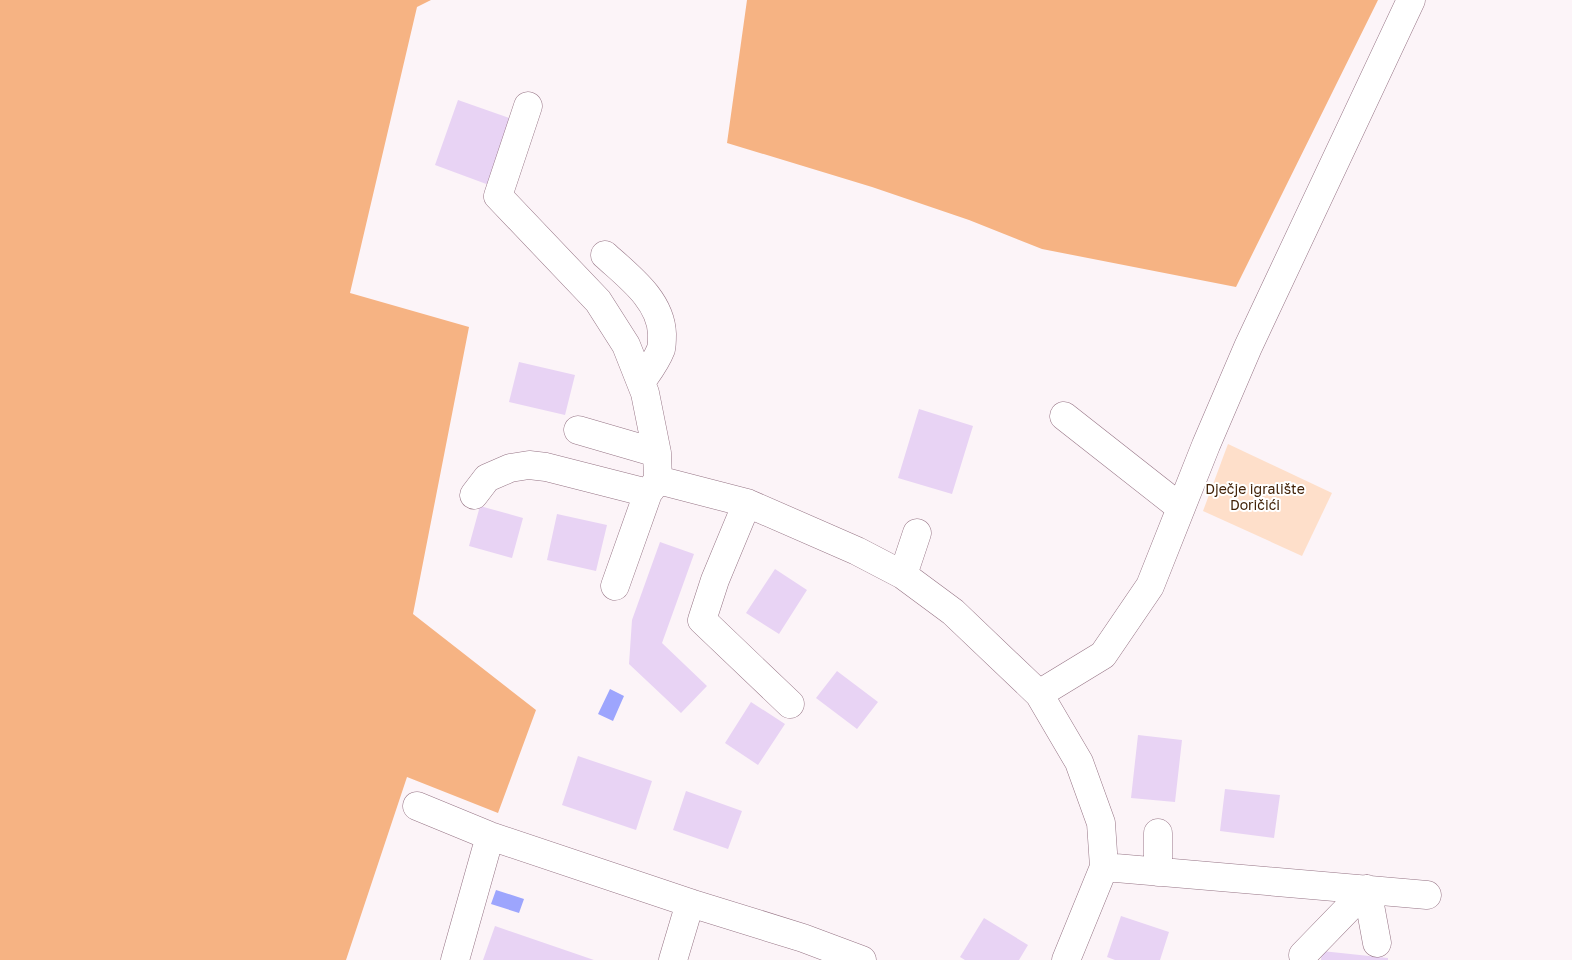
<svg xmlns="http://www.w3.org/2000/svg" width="1572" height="960" font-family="'Golos Text',sans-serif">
	<rect width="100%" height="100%" fill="#fcf4f8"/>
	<path fill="#fedfca" d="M 1228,444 L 1332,493 L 1302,556 L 1203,511 Z"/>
	<path fill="#f6b383" d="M 0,0 L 431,0 L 417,7 L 350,293 L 469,327 L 413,614 L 536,710 L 498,813 L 407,777 L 346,960 L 0,960 Z
		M 747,0 L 1378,0 L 1236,287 L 1042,249 L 969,220 L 872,187 L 727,143 Z"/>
	<path fill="#9da5fd" d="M 610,689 L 624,696 L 613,721 L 598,714 Z
		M 496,890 L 524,899 L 519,913 L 491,904 Z"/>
	<path fill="#e8d3f4" d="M 458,100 L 512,119 L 489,185 L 435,165 Z
		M 519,362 L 575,375 L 565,415 L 509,402 Z
		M 919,409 L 973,426 L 952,494 L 898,478 Z
		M 480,506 L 523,518 L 512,558 L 469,546 Z
		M 557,514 L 607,525 L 596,571 L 547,560 Z
		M 660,542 L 694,554 L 662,643 L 707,686 L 681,713 L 629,664 L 632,620 Z
		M 775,569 L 807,590 L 779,634 L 746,613 Z
		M 837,671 L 878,702 L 857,729 L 816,698 Z
		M 751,702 L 785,724 L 758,765 L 725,743 Z
		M 1138,735 L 1182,740 L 1175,802 L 1131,798 Z
		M 578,756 L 652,781 L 636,830 L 562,805 Z
		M 1225,789 L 1280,795 L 1274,838 L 1220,831 Z
		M 686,791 L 742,811 L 728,849 L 673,830 Z
		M 1121,916 L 1169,932 L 1160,960 L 1115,960 L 1107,957 Z
		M 984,918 L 1028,945 L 1019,960 L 965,960 L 960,957 Z
		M 495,926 L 594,960 L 483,960 Z
		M 1322,951 L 1388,958 L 1388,960 L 1321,960 Z"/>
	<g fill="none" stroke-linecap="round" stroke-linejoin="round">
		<g stroke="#967485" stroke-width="29">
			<path id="minor" d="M 528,106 L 498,196 L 598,301 L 626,345 L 645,393 L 657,453 L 658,480 L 747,503 L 857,551 L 903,575 L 953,612 L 1039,694 L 1079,762 L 1101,823 L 1104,867 L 1066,960
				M 605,255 C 628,276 661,300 662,334 C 662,339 662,345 661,349 C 656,362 648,372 641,382
				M 1064,416 L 1181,508
				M 578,430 L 657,453
				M 474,495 L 487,478 L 510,468 L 529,465 L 546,467 L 648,493 L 658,480
				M 747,503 L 715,580 L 702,620 L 790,704
				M 903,575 L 917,533
				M 615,586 L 648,493
				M 1039,694 L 1103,655 L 1150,586 L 1206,445 L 1248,347 L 1411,0
				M 417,806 L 490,836 L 690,903 L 803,938 L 862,960
				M 1158,833 L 1158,872
				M 1104,867 L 1427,895
				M 1367,889 L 1377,943
				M 1303,955 L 1367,889
				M 455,960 L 490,836
				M 673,960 L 690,903"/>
		</g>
		<use href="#minor" stroke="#fff" stroke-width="28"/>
	</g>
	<g text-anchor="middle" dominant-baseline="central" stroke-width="4" stroke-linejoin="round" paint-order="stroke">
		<g font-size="14" fill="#422207" stroke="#fff">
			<text x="1255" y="488">Dječje igralište<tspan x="1255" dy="16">Doričići</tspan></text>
		</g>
	</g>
</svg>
